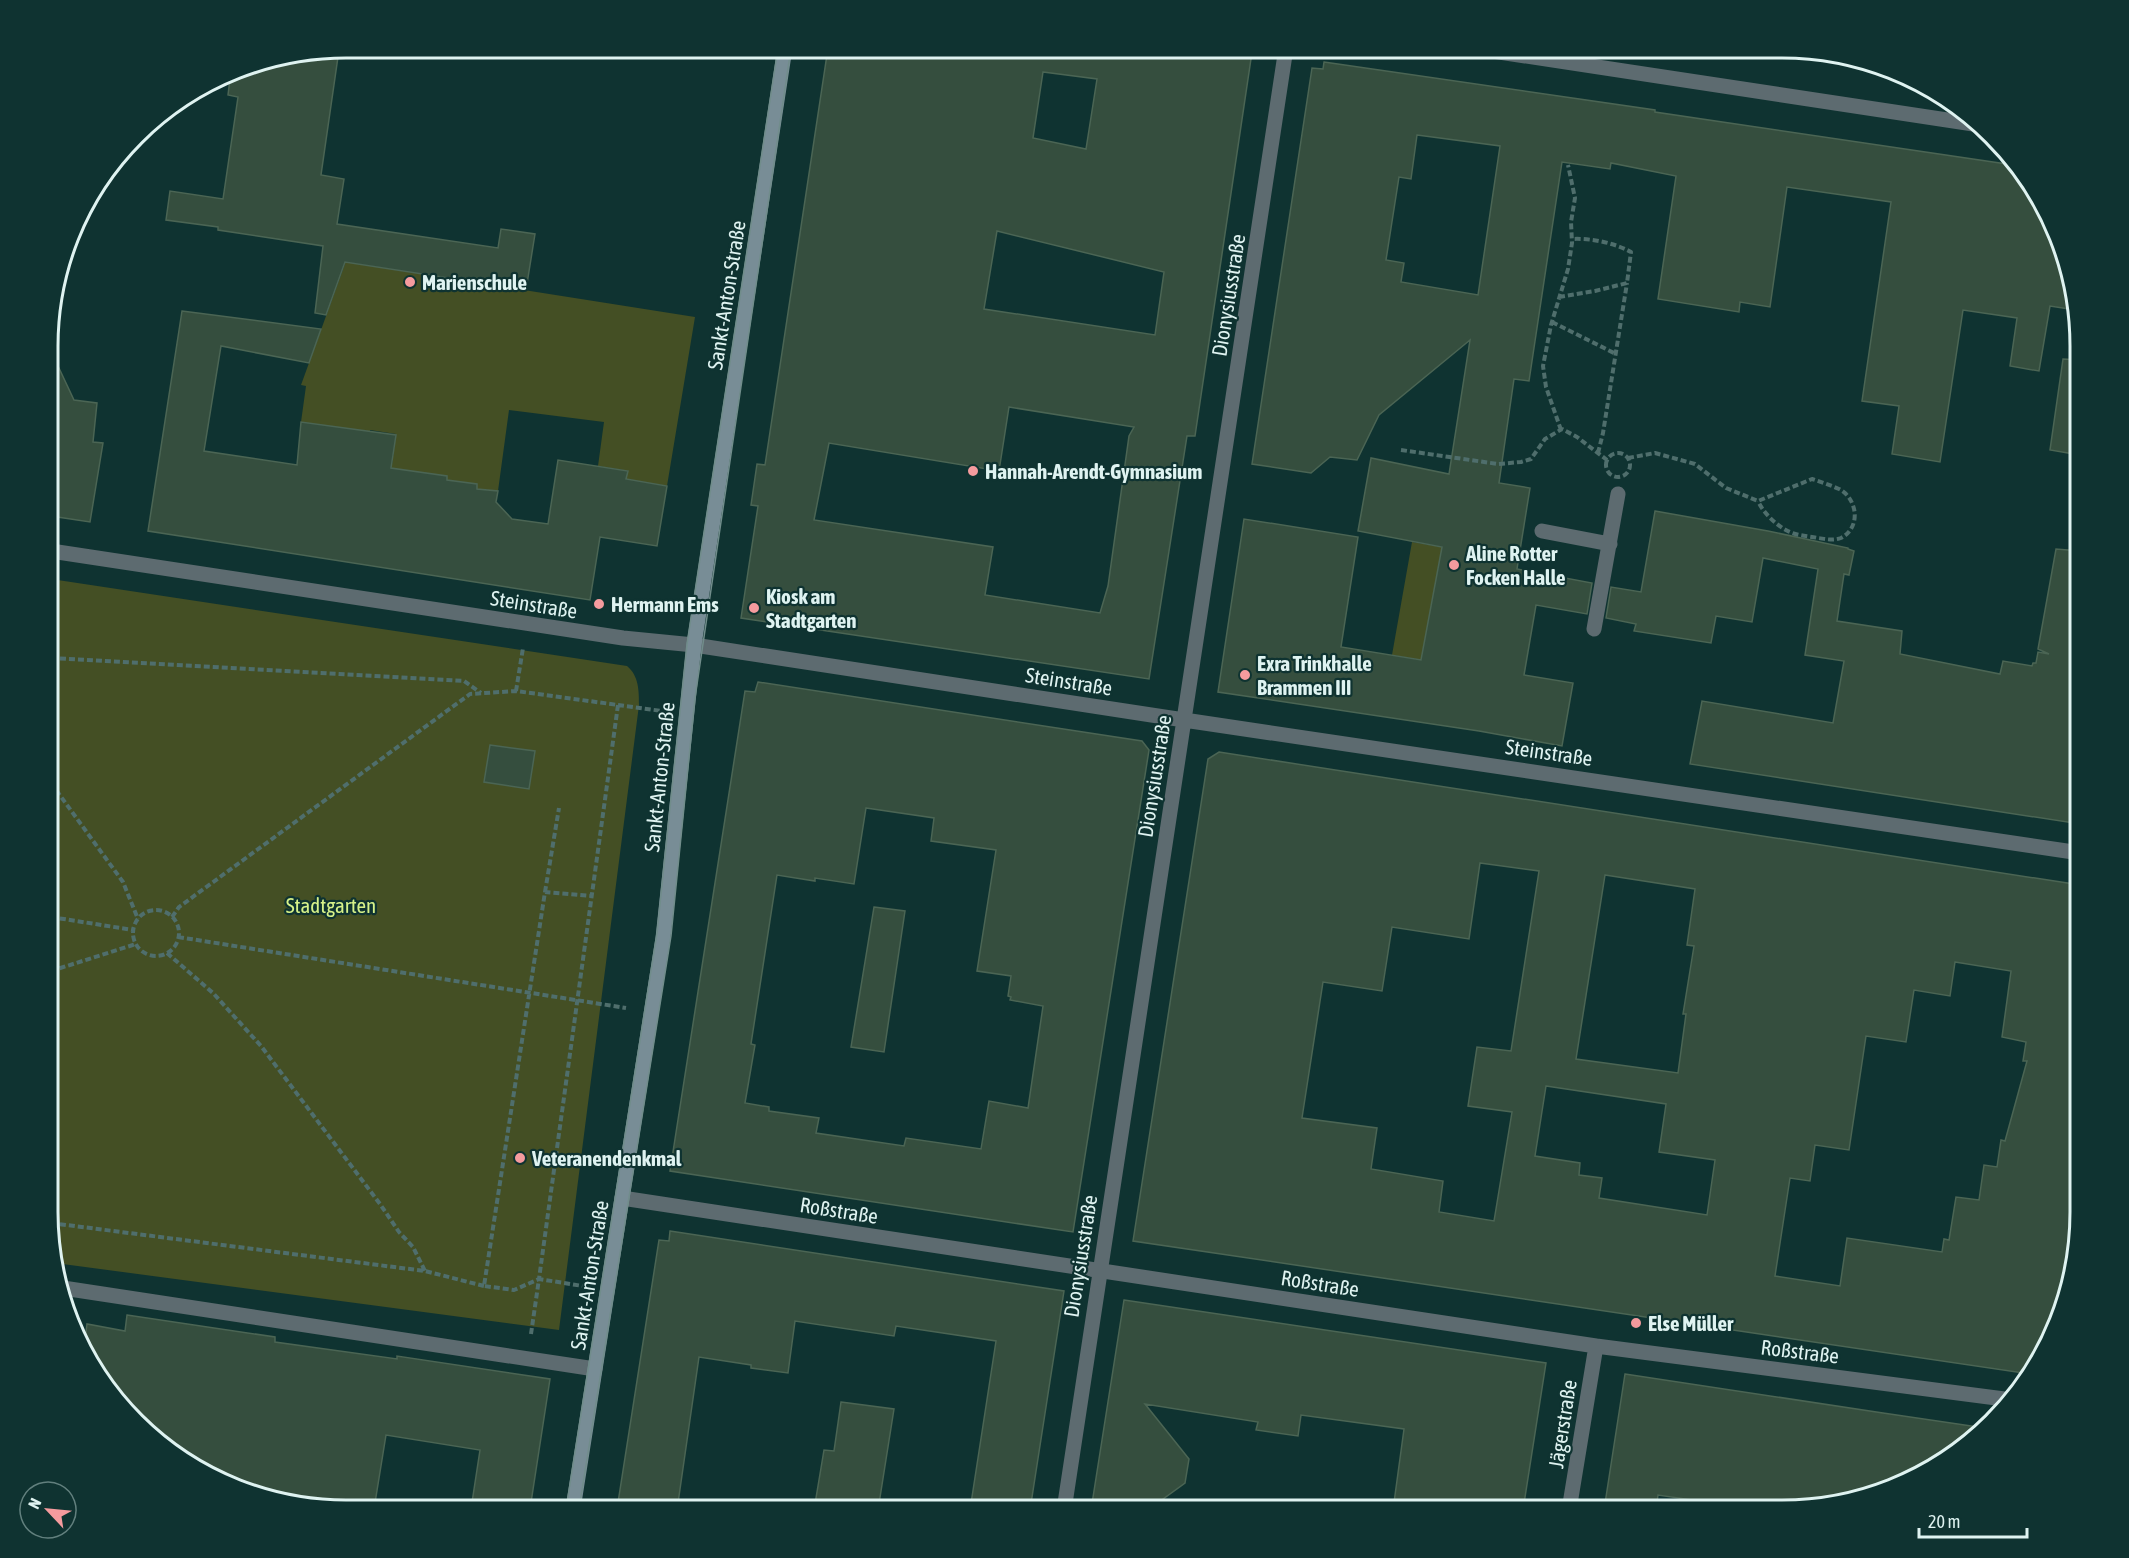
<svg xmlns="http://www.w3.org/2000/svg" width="2129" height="1558" font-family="'Asap Condensed',sans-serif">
	<rect width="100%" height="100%" fill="#0f3331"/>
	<path fill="#444f24" d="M 350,250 L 352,263 L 695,317 L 667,486 L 626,479 L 628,471 L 598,466 L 604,422 L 509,410 L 498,491 L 477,489 L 477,484 L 447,480 L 447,476 L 412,471 L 388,495 L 396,434 L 370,430 L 361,497 L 325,426 L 301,422 L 306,386 L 301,385 Z
		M 1412,542 L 1442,547 L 1421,660 L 1392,655 Z
		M 51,579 L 627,666 C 639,676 639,691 639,705 L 559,1330 L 55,1263 L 51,1250 Z"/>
	<path fill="#354e3e" stroke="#4b6554" stroke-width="1.5" fill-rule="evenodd" d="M 828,48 L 1231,48 L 1252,52 L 1195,436 L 1187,436 L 1149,679 L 741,618 L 758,506 L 751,505 L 757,464 L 765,465 ZM 1043,72 L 1097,79 L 1086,149 L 1033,138 ZM 997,231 L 1164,272 L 1155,335 L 984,309 ZM 1009,407 L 1134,427 L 1129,436 L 1108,586 L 1100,613 L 985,595 L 993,547 L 814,520 L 829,443 L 999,471 Z
		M 339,50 L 321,175 L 344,179 L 337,224 L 498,248 L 501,229 L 535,234 L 526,290 L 345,262 L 326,315 L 315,313 L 323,246 L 218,230 L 218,227 L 166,220 L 170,191 L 223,199 L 238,97 L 228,95 L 231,71 Z
		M 1324,62 L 1655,110 L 1655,112 L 2020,166 L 2050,214 L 2076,310 L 2050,306 L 2039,371 L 2010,366 L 2017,318 L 1963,310 L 1940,462 L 1892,454 L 1899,406 L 1862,401 L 1891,202 L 1787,187 L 1770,307 L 1740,302 L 1739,312 L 1658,299 L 1676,176 L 1611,163 L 1610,169 L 1562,162 L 1529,381 L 1514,379 L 1499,483 L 1530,488 L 1517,569 L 1592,583 L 1587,614 L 1536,605 L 1524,675 L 1573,683 L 1562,746 L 1479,731 L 1218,692 L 1244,519 L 1358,537 L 1341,647 L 1421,660 L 1442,547 L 1358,531 L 1371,458 L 1449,474 L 1470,340 L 1379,415 L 1357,460 L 1330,457 L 1311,473 L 1252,464 L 1312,68 L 1323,69 ZM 1417,135 L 1500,146 L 1478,295 L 1401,282 L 1404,263 L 1386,260 L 1399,177 L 1411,179 Z
		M 182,311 L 321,329 L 309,363 L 221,346 L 204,451 L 297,465 L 301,422 L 396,435 L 391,468 L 447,476 L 447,480 L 477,484 L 477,489 L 498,491 L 496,502 L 512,519 L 548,524 L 558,460 L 628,471 L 626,479 L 667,486 L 657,546 L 600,537 L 590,600 L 148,531 Z
		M 51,351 L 74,400 L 97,403 L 93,442 L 103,443 L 90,522 L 51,516 Z
		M 2063,359 L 2080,360 L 2080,455 L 2050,450 Z
		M 1655,511 L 1768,531 L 1848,548 L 1848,549 L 1854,551 L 1849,575 L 1844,574 L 1837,621 L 1902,631 L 1900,654 L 2000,674 L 2003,661 L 2032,666 L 2033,663 L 2036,663 L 2038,652 L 2049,654 L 2038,649 L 2056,549 L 2080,551 L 2080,824 L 1690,764 L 1702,701 L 1833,723 L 1844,661 L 1805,655 L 1818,569 L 1763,558 L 1752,622 L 1716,616 L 1711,643 L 1634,631 L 1636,624 L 1606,618 L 1611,587 L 1641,592 Z
		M 758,682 L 1142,741 L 1149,750 L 1073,1232 L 670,1171 L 745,691 L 755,692 ZM 866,808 L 934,818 L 931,841 L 996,850 L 977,971 L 1011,976 L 1008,996 L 1011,997 L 1010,1000 L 1043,1006 L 1028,1108 L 989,1101 L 981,1149 L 906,1138 L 904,1146 L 816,1133 L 819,1118 L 769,1111 L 769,1107 L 745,1103 L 755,1045 L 751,1044 L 777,875 L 815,881 L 815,878 L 854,884 Z
		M 490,745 L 535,751 L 529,789 L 484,782 Z
		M 1219,752 L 2080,885 L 2080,1230 L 2065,1308 L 2030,1374 L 1133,1241 L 1208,759 ZM 1480,863 L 1539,871 L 1511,1051 L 1477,1047 L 1468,1106 L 1512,1112 L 1494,1221 L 1439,1212 L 1443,1181 L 1371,1169 L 1377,1128 L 1302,1118 L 1323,982 L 1382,991 L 1392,927 L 1469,939 ZM 1605,875 L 1695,889 L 1687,945 L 1694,946 L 1683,1014 L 1686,1014 L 1678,1073 L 1576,1059 ZM 1955,962 L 2011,971 L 2002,1037 L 2026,1042 L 2023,1061 L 2027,1061 L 2005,1141 L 2001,1140 L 1997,1167 L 1984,1165 L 1979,1200 L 1956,1197 L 1949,1240 L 1944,1239 L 1942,1252 L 1847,1238 L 1840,1286 L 1775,1276 L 1790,1178 L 1810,1181 L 1815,1145 L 1849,1150 L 1866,1036 L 1906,1042 L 1914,990 L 1950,996 ZM 1546,1086 L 1666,1104 L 1659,1152 L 1715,1160 L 1707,1215 L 1599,1198 L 1602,1178 L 1579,1175 L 1580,1163 L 1535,1156 Z
		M 874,907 L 905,911 L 884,1052 L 851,1047 Z
		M 670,1231 L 1064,1291 L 1030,1510 L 970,1510 L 996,1341 L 896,1326 L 894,1336 L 795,1321 L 788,1373 L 751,1368 L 751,1365 L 699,1357 L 677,1510 L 617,1509 L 659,1240 L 669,1241 Z
		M 1124,1300 L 1546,1363 L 1523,1510 L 1393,1510 L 1404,1429 L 1301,1415 L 1298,1436 L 1256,1430 L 1258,1422 L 1145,1404 L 1189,1459 L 1185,1483 L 1159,1502 L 1157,1510 L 1091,1510 Z
		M 127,1315 L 275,1337 L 275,1342 L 397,1359 L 397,1356 L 550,1379 L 530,1509 L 471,1509 L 480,1450 L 386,1435 L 374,1509 L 328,1509 L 233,1487 L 165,1448 L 88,1360 L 84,1348 L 87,1324 L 125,1331 Z
		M 1625,1374 L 1883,1413 L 1985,1428 L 1964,1448 L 1915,1479 L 1859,1500 L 1783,1510 L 1725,1510 L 1726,1505 L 1658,1495 L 1656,1510 L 1604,1510 Z
		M 841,1402 L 894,1409 L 878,1510 L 814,1510 L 824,1450 L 834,1451 Z"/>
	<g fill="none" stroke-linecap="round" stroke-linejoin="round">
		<path stroke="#4f6e6c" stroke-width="4" stroke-dasharray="6 3" stroke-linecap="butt" d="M 1559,297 L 1595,291 L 1627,283 L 1631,252 C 1615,243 1591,238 1572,239
			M 1552,322 L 1616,354
			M 1561,430 L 1546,387 L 1543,366 L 1551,325 L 1568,269 L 1572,243 L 1571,222 L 1575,198 L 1568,165
			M 1401,450 L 1498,464 L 1521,462 L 1531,459 L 1545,439 L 1562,429 L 1577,437 L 1607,460
			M1606 465a12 12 0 1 1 24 0a12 12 0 1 1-24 0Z
			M 1598,453 L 1603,433 L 1627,283
			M 1628,458 L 1655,453 L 1695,464 L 1726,488 L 1758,501 L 1812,479 C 1821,482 1830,485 1839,489 C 1857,498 1862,527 1841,538 C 1833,541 1826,539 1818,538 C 1809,536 1799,536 1790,532 C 1778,527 1763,513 1758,501
			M 51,658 L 464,681 L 481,693
			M 516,691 L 523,648
			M 618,705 L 662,711
			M 51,783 L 123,882 L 138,919
			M 545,892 L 559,808
			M133 933a23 23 0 1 1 46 0a23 23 0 1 1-46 0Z
			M 51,917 L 133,930
			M 172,917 L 179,907 L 470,694 L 516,691 L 618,705 L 539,1279 L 514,1290 L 484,1286 L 545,892 L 591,896
			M 178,937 L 626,1008
			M 167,953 L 213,993 L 261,1046 L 380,1204 L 399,1232 L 413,1247 L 425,1271
			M 51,971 L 136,944
			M 51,1223 L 425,1271 L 484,1286
			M 531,1334 L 539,1279 L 583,1286"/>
		<path stroke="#5d6b70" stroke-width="15" d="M 1542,531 L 1610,544
			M 1594,629 L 1618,494"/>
		<path stroke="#5d6b70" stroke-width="15" d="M 1473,48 L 1980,125
			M 51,551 L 623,638 L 694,645 L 1184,720 L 2080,853
			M 622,1198 L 1596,1346 L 2012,1400
			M 63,1288 L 595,1369
			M 1064,1510 L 1286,48
			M 1569,1510 L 1596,1346"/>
		<path stroke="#788d96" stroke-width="15" d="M 573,1509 L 663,938 L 694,645 L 785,48"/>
		<path stroke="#718d8b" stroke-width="1.5" d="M 566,1509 L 657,933 L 687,644 L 778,48
			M 579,1509 L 671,936 L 695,698 L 791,48"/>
	</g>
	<g fill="#f59b9e" stroke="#0f3331" stroke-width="2">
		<circle cx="410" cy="282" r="6"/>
		<circle cx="973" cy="471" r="6"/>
		<circle cx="1454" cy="565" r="6"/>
		<circle cx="599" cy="604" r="6"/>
		<circle cx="754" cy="608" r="6"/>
		<circle cx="1245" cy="675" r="6"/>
		<circle cx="520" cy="1158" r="6"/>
		<circle cx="1636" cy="1323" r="6"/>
	</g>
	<g text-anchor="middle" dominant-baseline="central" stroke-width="4.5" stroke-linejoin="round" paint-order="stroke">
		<g font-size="21" font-weight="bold" fill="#dff3f1" stroke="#0f3331" text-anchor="start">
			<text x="422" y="282">Marienschule</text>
			<text x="985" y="471">Hannah-Arendt-Gymnasium</text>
			<text x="1466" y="553">Aline Rotter<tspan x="1466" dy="24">Focken Halle</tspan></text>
			<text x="766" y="596">Kiosk am<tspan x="766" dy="24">Stadtgarten</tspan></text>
			<text x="611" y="604">Hermann Ems</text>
			<text x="1257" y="663">Exra Trinkhalle<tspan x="1257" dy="24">Brammen III</tspan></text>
			<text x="532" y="1158">Veteranendenkmal</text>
			<text x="1648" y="1323">Else Müller</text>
		</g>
		<g font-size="21" fill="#dff3f1" stroke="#0f3331">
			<text transform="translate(726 295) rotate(-81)">Sankt-Anton-Straße</text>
			<text transform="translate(1228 295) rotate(-81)">Dionysiusstraße</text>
			<text transform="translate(534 604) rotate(9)">Steinstraße</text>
			<text transform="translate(1069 681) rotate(9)">Steinstraße</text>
			<text transform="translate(1549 752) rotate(8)">Steinstraße</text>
			<text transform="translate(1154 776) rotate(-81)">Dionysiusstraße</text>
			<text transform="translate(659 777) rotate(-84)">Sankt-Anton-Straße</text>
			<text transform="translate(839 1210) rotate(9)">Roßstraße</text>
			<text transform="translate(1080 1256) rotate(-81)">Dionysiusstraße</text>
			<text transform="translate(589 1275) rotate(-81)">Sankt-Anton-Straße</text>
			<text transform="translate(1320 1283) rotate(9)">Roßstraße</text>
			<text transform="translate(1800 1351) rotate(7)">Roßstraße</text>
			<text transform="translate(1562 1424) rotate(-81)">Jägerstraße</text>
		</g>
		<g font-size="21" fill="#d7f289" stroke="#0f3331">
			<text x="331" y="905">Stadtgarten</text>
		</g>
	</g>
	<path d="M0 0H2129V1558H0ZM346 58H1782A288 288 0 0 1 2070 346V1212A288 288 0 0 1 1782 1500H346A288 288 0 0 1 58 1212V346A288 288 0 0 1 346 58Z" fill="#0f3331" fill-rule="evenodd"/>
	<path fill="none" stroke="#dff3f1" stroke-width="3" d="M346 58H1782A288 288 0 0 1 2070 346V1212A288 288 0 0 1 1782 1500H346A288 288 0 0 1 58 1212V346A288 288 0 0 1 346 58Z"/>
	<g transform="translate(48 1510) rotate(296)"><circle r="28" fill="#0f3331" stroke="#62807e" stroke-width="1.5"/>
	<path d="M0-4.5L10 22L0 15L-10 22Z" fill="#f59b9e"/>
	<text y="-9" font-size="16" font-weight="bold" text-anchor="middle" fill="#dff3f1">N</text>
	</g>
	<path d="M1919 1528v9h108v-9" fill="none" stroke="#dff3f1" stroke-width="3"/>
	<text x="1928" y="1528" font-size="18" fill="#dff3f1" stroke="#0f3331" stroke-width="4.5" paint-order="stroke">20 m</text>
</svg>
